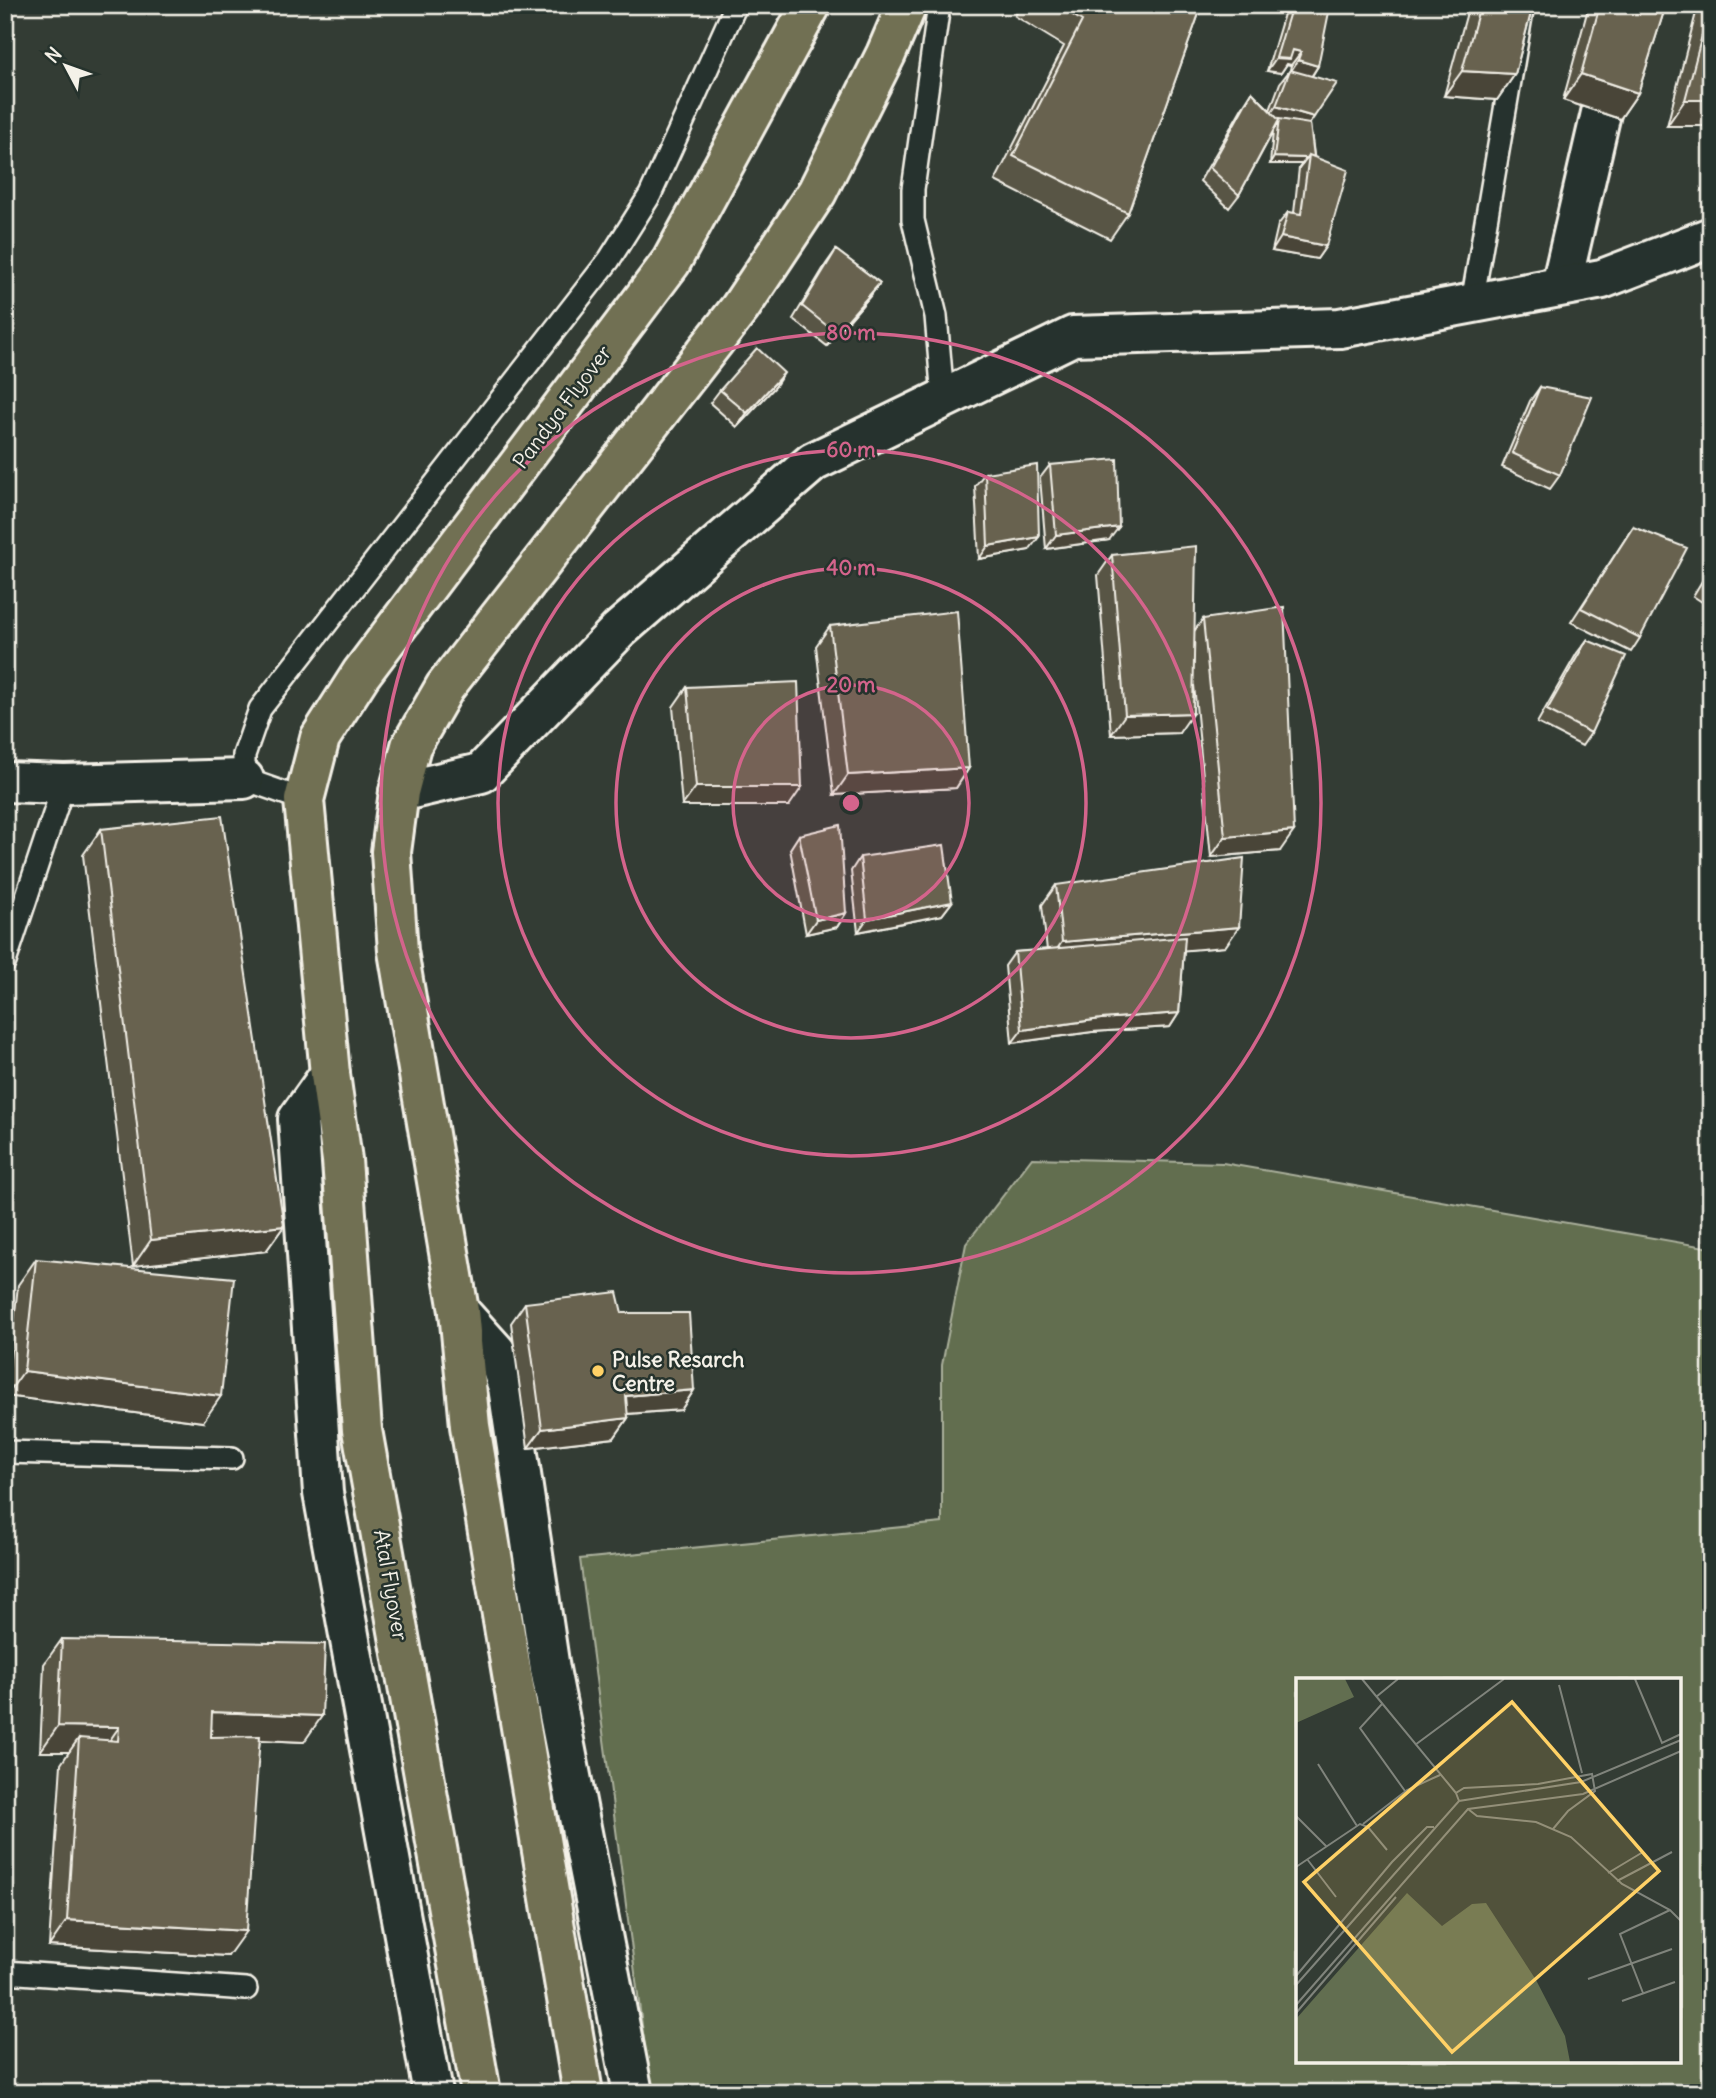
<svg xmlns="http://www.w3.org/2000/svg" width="1716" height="2098" font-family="Delius,sans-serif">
	<rect width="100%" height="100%" fill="#333c34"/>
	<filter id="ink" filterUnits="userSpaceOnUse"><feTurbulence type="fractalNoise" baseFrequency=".0143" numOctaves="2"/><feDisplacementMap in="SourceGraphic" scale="14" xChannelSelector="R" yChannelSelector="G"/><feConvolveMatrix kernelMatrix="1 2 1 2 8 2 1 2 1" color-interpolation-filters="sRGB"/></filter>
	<g filter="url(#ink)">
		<path fill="#626e50" stroke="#abb09c" stroke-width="2" fill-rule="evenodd" d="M 1032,1158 L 1223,1163 L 1711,1248 L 1711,2093 L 651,2093 L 580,1559 L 942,1523 L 942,1365 L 966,1244 ZM 1298,1680 L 1679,1680 L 1679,2061 L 1298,2061 Z"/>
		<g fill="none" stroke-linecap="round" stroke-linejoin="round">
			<g stroke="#f4f1e8" stroke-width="26">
				<path id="lane" d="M 939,5 L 913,189 L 913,220 L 936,316 L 943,398
					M 1472,303 L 1523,5
					M 304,800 L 244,779 L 244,755 L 260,709 L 609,260 L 650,195 L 736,5
					M 5,962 L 64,784
					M 5,1452 L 232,1458
					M 5,1972 L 246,1989"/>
			</g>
			<g stroke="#f4f1e8" stroke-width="44">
				<path id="street" d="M 1561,286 L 1626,5
					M 5,782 L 64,784 L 244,779"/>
			</g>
			<g stroke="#f4f1e8" stroke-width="44">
				<path id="secondary" d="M 399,792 L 481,773 L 619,630 L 813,462 L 1073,336 L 1340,328 L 1602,279 L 1711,237
					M 330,1074 L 298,1119 L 323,1493 L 433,2093
					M 459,1311 L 496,1352 L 508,1387 L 550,1669 L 633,2093"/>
			</g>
			<g stroke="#f4f1e8" stroke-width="44">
				<path id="primary" d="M 481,2093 L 362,1430 L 342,1160 L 330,1074 L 304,800 L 320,738 L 361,674 L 671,262 L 811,5
					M 583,2093 L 470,1426 L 459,1311 L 398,951 L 391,852 L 399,792 L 411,746 L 445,687 L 740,308 L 817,192 L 886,54 L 907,5"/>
			</g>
			<use href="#lane" stroke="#26332d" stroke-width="21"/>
			<use href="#street" stroke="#26332d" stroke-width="38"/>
			<use href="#secondary" stroke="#26332d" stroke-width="38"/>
			<use href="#primary" stroke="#716f52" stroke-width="38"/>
		</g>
		<path fill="#595445" stroke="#f4f1e8" stroke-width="2" d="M 1021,5 L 1202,5 L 1128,213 L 1110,239 L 995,181 L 1064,46 L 1015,16 Z
			M 1290,5 L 1309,5 L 1318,66 L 1312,76 L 1310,124 L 1326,246 L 1317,259 L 1272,251 L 1278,225 L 1288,212 L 1294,213 L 1299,168 L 1302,164 L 1270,164 L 1273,132 L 1239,195 L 1229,208 L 1200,181 L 1243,106 L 1252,92 L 1270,110 L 1280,83 L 1290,70 L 1291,65 L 1287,64 L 1281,73 L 1267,71 L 1284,14 Z
			M 1469,5 L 1533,5 L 1515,74 L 1497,100 L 1444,96 Z
			M 1589,5 L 1666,5 L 1638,93 L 1620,119 L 1563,100 Z
			M 1698,5 L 1711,5 L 1711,126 L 1667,126 Z
			M 836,250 L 880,283 L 870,296 L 827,346 L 793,319 L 826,264 Z
			M 775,387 L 737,427 L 710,403 L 720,390 Z
			M 1540,387 L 1560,475 L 1550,489 L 1502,467 L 1530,401 Z
			M 1050,465 L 1109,540 L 1046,549 L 1040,478 Z
			M 985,473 L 1029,550 L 979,559 L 975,486 Z
			M 1633,527 L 1640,638 L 1631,652 L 1571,622 Z
			M 1112,555 L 1195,630 L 1203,619 L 1280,851 L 1211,857 L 1194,685 L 1179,733 L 1111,735 L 1098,575 Z
			M 1711,566 L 1711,608 L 1693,596 Z
			M 830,626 L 969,768 L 956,788 L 834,795 L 816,646 Z
			M 1587,640 L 1591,733 L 1582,746 L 1537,723 L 1577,653 Z
			M 687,687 L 789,806 L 682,806 L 673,707 Z
			M 101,829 L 284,1226 L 266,1251 L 133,1266 L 83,855 Z
			M 799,835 L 846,913 L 837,927 L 806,934 L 790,849 Z
			M 860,857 L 952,902 L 942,915 L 858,932 L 851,871 Z
			M 1056,885 L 1225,947 L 1184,950 L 1179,1013 L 1170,1027 L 1092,1032 L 1012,1043 L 1005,966 L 1015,952 L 1047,950 L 1042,905 Z
			M 36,1259 L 203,1422 L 6,1396 L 18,1285 Z
			M 525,1303 L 622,1313 L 694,1390 L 681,1410 L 627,1414 L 628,1418 L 614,1438 L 528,1448 L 511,1323 Z
			M 62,1639 L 304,1742 L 260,1740 L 228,1956 L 49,1946 L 61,1764 L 69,1752 L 40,1752 L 44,1664 Z"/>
		<path fill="#484538" stroke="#f4f1e8" stroke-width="2" d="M 1293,50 L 1301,52 L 1291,65 L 1287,64 L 1281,73 L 1267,71 L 1276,58 Z
			M 1298,60 L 1318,66 L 1309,80 L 1289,74 Z
			M 1462,71 L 1515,74 L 1497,100 L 1444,96 Z
			M 1581,74 L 1638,93 L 1620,119 L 1563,100 Z
			M 1685,100 L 1711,100 L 1711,126 L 1667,126 Z
			M 1276,106 L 1314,117 L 1305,131 L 1266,120 Z
			M 1274,157 L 1307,158 L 1302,164 L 1270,164 Z
			M 1281,237 L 1326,246 L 1317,259 L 1272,251 Z
			M 880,283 L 870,296 L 827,346 L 836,333 Z
			M 784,373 L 775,387 L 737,427 L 747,413 Z
			M 1119,527 L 1109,540 L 1046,549 L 1056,535 Z
			M 1039,537 L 1029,550 L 979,559 L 988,546 Z
			M 1193,713 L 1179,733 L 1111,735 L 1125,715 Z
			M 969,768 L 956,788 L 834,795 L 848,775 Z
			M 696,787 L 802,787 L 789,806 L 682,806 Z
			M 1294,831 L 1280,851 L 1211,857 L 1225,837 Z
			M 952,902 L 942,915 L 858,932 L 867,919 Z
			M 846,913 L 837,927 L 806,934 L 816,920 Z
			M 1239,927 L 1225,947 L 1048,962 L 1062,942 Z
			M 1179,1013 L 1170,1027 L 1092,1032 L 1012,1043 L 1022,1030 L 1101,1019 Z
			M 284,1226 L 266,1251 L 133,1266 L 151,1240 Z
			M 24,1371 L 221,1396 L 203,1422 L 6,1396 Z
			M 694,1390 L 681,1410 L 612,1415 L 626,1396 Z
			M 628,1418 L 614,1438 L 528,1448 L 542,1429 Z
			M 212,1712 L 322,1716 L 304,1742 L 194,1737 Z
			M 58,1726 L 119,1727 L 101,1753 L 79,1738 L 69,1752 L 40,1752 Z
			M 67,1920 L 246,1931 L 228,1956 L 49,1946 Z"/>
		<path fill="#676250" stroke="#f4f1e8" stroke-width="2" d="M 1057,5 L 1202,5 L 1128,213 L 1013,156 L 1082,21 Z
			M 1292,5 L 1309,5 L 1329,12 L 1318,66 L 1298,60 L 1301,52 L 1293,50 L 1290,59 L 1276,58 Z
			M 1480,5 L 1533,5 L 1515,74 L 1462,71 Z
			M 1600,5 L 1666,5 L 1638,93 L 1581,74 Z
			M 1710,5 L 1711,5 L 1711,100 L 1685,100 Z
			M 1290,70 L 1337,83 L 1314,117 L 1276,106 Z
			M 1252,92 L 1279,120 L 1239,195 L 1210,168 Z
			M 1279,119 L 1310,124 L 1314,157 L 1309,155 L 1307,158 L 1274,157 Z
			M 1309,155 L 1348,170 L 1326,246 L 1281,237 L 1288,212 L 1301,214 Z
			M 836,250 L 880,283 L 836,333 L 802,306 Z
			M 757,348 L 784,373 L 747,413 L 720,390 Z
			M 1540,387 L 1592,397 L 1560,475 L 1512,453 Z
			M 1117,459 L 1119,527 L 1056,535 L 1050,465 Z
			M 1037,465 L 1039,537 L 988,546 L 985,473 Z
			M 1633,527 L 1687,548 L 1640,638 L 1581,608 Z
			M 1196,546 L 1193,713 L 1125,715 L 1112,555 Z
			M 1711,570 L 1711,579 L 1707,576 Z
			M 1284,607 L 1294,831 L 1225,837 L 1203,619 Z
			M 957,611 L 969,768 L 848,775 L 830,626 Z
			M 1587,640 L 1626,656 L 1591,733 L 1547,710 Z
			M 798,682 L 802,787 L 696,787 L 687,687 Z
			M 222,816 L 284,1226 L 151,1240 L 101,829 Z
			M 840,825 L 846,913 L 816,920 L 799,835 Z
			M 944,845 L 952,902 L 867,919 L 860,857 Z
			M 1244,858 L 1239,927 L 1062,942 L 1056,885 Z
			M 1185,937 L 1179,1013 L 1101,1019 L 1022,1030 L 1015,952 Z
			M 36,1259 L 234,1278 L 221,1396 L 24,1371 Z
			M 617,1292 L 622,1313 L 689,1313 L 694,1390 L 626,1396 L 628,1418 L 542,1429 L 525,1303 Z
			M 62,1639 L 325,1644 L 322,1716 L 212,1712 L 211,1737 L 260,1736 L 246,1931 L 67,1920 L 79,1738 L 118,1741 L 119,1727 L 58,1726 Z"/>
	</g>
	<circle cx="851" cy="803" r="118" fill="#d4648c" fill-opacity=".12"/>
	<g fill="none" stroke="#d4648c" stroke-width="3.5">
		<circle cx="851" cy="803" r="118"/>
		<circle cx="851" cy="803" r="235"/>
		<circle cx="851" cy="803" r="353"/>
		<circle cx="851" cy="803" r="470"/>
	</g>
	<circle fill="#ffd166" stroke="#26332d" stroke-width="2.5" cx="598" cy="1371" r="7"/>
	<g text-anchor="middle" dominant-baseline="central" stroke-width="5" stroke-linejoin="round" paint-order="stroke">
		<g font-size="21" fill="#f4f1e8" stroke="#26332d">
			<text transform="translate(562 407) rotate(-53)">Pandya Flyover</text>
			<text transform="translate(391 1585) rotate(80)">Atal Flyover</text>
		</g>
		<g font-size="21" font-weight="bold" fill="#f4f1e8" stroke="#26332d" text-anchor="start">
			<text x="612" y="1359">Pulse Resarch<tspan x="612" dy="24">Centre</tspan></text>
		</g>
	</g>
	<g transform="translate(1296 1678)">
		<rect width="385" height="385" fill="#333c34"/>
		<path d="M 0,1 L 49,1 L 58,19 L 0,45 ZM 111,215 L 146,248 L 176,226 L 190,225 L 240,302 L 269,358 L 274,384 L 0,384 L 0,341 Z" fill="#626e50"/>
		<path fill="none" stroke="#80847c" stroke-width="2" d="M 66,1 L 160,115M 339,1 L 366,65 L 385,56M 263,7 L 286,95M 80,19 L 102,1M 86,26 L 64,50 L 109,113M 119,67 L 208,1M 22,86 L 61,148M 163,123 L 160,115 L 168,110 L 242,106 L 296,96 L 299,113 L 272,133 L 257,151M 172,131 L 181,138 L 240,144 L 275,159 L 326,206 L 374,232 L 385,243M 0,138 L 30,168M 67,146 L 111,112 L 144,97M 11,181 L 40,219M 0,189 L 64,146 L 72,149 L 91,172M 312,195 L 347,174M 321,203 L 376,174M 0,298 L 96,184 L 131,149 L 138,149M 292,301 L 376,271M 0,307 L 163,123 L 285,104 L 385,62M 347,315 L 324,256 L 374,232M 326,323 L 379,304M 0,327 L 172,131 L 287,116 L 385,73M 0,335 L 100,219"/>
		<path fill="#ffd166" fill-opacity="0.15" stroke="#ffd166" stroke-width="3.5" d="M 216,24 L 363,193 L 156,374 L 8,204 Z"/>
		<rect width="385" height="385" fill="none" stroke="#f4f1e8" stroke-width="3.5"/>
	</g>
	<circle cx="851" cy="803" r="10" fill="#d4648c" stroke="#26332d" stroke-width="3.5"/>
	<g font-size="21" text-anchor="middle" font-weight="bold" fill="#d4648c" stroke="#26332d" stroke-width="5" stroke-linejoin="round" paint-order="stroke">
		<text x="851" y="340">80 m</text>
		<text x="851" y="457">60 m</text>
		<text x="851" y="575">40 m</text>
		<text x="851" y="692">20 m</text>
	</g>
	<rect width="1716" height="2098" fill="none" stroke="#26332d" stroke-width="28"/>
	<rect x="14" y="14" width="1688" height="2070" fill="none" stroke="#f4f1e8" stroke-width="2.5" filter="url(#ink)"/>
	<g transform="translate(66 66) rotate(311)" stroke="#26332d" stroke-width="5" paint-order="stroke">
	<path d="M0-5L12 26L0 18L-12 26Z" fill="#f4f1e8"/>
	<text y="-10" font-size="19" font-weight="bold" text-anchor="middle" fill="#f4f1e8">N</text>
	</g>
</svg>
